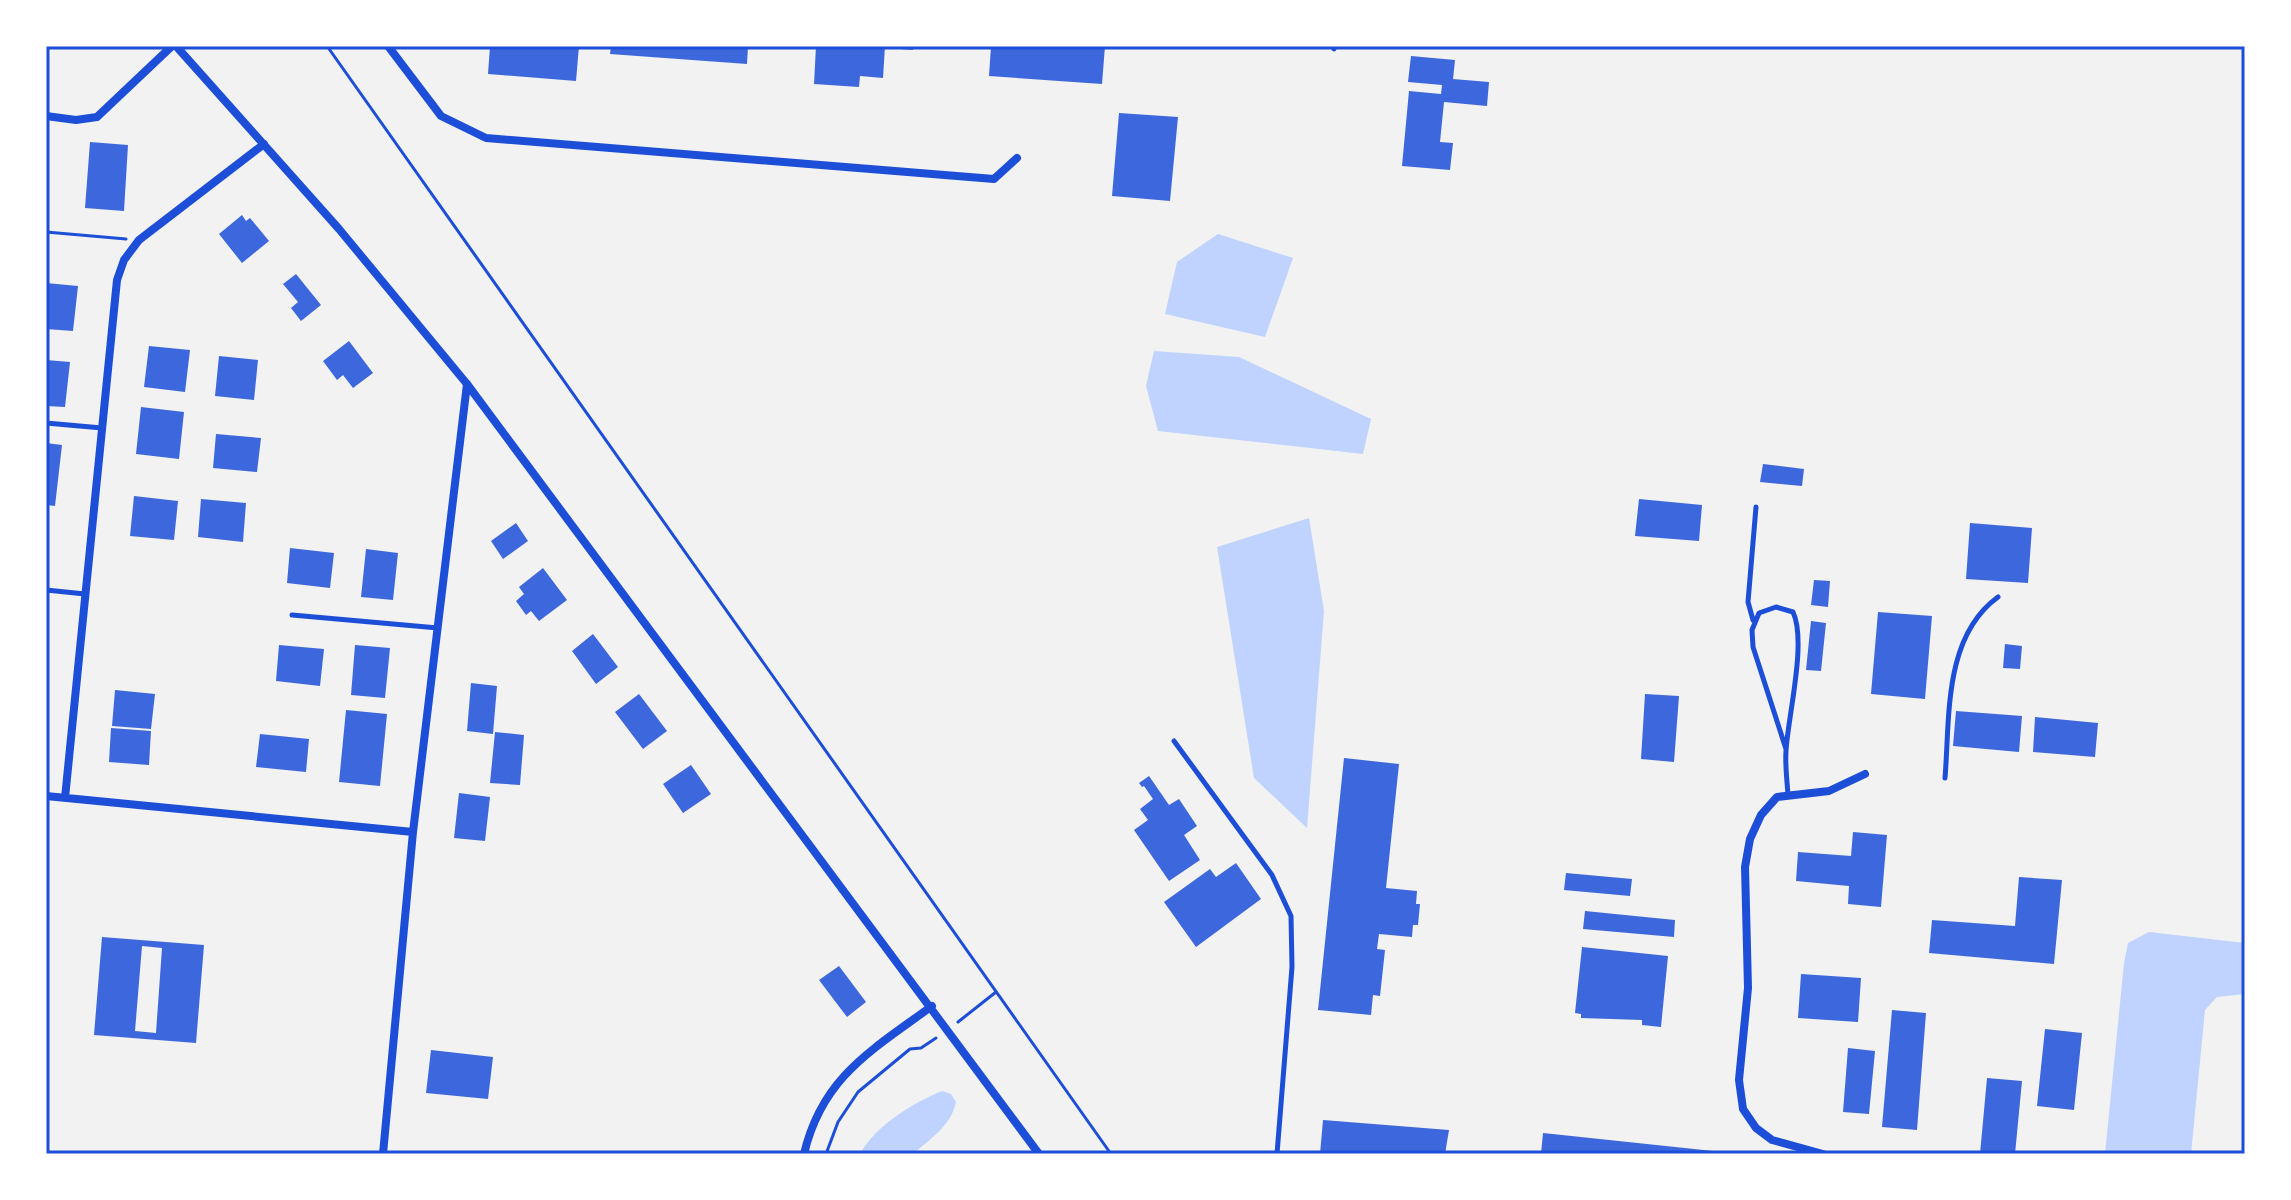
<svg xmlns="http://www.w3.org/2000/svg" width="2291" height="1200" font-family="Figtree,sans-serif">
	<rect width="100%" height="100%" fill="#f2f2f2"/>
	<path fill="#bfd3fe" d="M 1218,234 L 1293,258 L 1265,337 L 1165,314 L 1177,262 Z
		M 1154,351 L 1239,357 L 1371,419 L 1363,454 L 1158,431 L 1146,386 Z
		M 1309,518 L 1324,611 L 1307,828 L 1254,778 L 1217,547 Z
		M 2149,932 L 2245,943 L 2245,994 L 2217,997 L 2205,1010 L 2191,1154 L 2105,1154 L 2124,963 L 2128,943 Z
		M 942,1091 L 951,1094 L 956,1102 C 951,1126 930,1139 913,1154 L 860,1154 C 876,1125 913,1103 942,1091 Z"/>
	<path fill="#3d67dc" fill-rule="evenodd" d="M 490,46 L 579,46 L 576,81 L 488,74 Z
		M 611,46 L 748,46 L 747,64 L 610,54 Z
		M 816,46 L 885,46 L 883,78 L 860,76 L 859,87 L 814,84 Z
		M 887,46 L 913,46 L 913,50 L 887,48 Z
		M 991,46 L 1105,46 L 1102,84 L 989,76 Z
		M 1411,56 L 1455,60 L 1453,79 L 1489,82 L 1487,106 L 1444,102 L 1440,142 L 1453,143 L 1450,170 L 1402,166 L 1409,91 L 1441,94 L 1442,85 L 1408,82 Z
		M 1119,113 L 1178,117 L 1170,201 L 1112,196 Z
		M 90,142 L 128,145 L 124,211 L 85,208 Z
		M 242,215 L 246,221 L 250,218 L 269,241 L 242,263 L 219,234 Z
		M 296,274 L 321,305 L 301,321 L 291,308 L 298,302 L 283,284 Z
		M 46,283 L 78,286 L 73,331 L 46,329 Z
		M 349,341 L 373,373 L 353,388 L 343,375 L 337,380 L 323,361 Z
		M 149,346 L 190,350 L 185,392 L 144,387 Z
		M 219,356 L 258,360 L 254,400 L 215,396 Z
		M 46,360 L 70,362 L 65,407 L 46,406 Z
		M 141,407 L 184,412 L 179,459 L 136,454 Z
		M 216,434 L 261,438 L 257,472 L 213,468 Z
		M 46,443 L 62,445 L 55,506 L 46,505 Z
		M 1763,464 L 1804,469 L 1802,486 L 1760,482 Z
		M 134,496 L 178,501 L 174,540 L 130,536 Z
		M 201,499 L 246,503 L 243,542 L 198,537 Z
		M 1639,499 L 1702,505 L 1699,541 L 1635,536 Z
		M 516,523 L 528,541 L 503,559 L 491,541 Z
		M 1970,523 L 2032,528 L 2028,583 L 1966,579 Z
		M 290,548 L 334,553 L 330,588 L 287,583 Z
		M 366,549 L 398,553 L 393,600 L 361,597 Z
		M 543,568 L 567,600 L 539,621 L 531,611 L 526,615 L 516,601 L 524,594 L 519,587 Z
		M 1814,580 L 1830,581 L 1828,607 L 1811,605 Z
		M 1878,612 L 1932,616 L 1925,699 L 1871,694 Z
		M 1811,621 L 1826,623 L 1821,671 L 1806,670 Z
		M 593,634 L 618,667 L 596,684 L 572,651 Z
		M 2005,644 L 2022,646 L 2020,669 L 2003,668 Z
		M 279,645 L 324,649 L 320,686 L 276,681 Z
		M 355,645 L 390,648 L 385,698 L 351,695 Z
		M 471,683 L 497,686 L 493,734 L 467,731 Z
		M 115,690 L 155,694 L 151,729 L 112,726 Z
		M 639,694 L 667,731 L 643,749 L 615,712 Z
		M 1645,694 L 1679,696 L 1674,762 L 1641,759 Z
		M 346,710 L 387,714 L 380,786 L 339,782 Z
		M 1956,711 L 2022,716 L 2019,752 L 1953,746 Z
		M 2035,717 L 2098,723 L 2095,757 L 2033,752 Z
		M 111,728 L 151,731 L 149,765 L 109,762 Z
		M 495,732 L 524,735 L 520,785 L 490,783 Z
		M 260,734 L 309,739 L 306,772 L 256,767 Z
		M 1344,758 L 1399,764 L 1386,888 L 1417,891 L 1416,904 L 1420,904 L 1418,925 L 1413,925 L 1412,937 L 1379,934 L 1377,949 L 1385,950 L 1380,996 L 1373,995 L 1371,1015 L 1318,1010 Z
		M 691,765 L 711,794 L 683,813 L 663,784 Z
		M 1149,776 L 1169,805 L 1179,799 L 1197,826 L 1184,835 L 1200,860 L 1169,881 L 1134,830 L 1148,820 L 1140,809 L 1153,799 L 1144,786 L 1142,787 L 1139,783 Z
		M 459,793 L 490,797 L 485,841 L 454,838 Z
		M 1853,832 L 1887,835 L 1881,907 L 1848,904 L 1849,886 L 1796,881 L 1798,852 L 1851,856 Z
		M 1236,863 L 1261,899 L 1196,947 L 1164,902 L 1210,869 L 1216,877 Z
		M 1566,873 L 1632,879 L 1630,896 L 1564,890 Z
		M 2019,877 L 2062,880 L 2054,964 L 1929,953 L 1932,920 L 2015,926 Z
		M 1585,911 L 1675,920 L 1674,937 L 1583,929 Z
		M 102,937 L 204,945 L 196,1043 L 94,1035 ZM 142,946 L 162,948 L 156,1033 L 135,1031 Z
		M 1582,947 L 1668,956 L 1661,1027 L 1642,1025 L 1642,1020 L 1581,1018 L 1581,1014 L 1575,1013 Z
		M 839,966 L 866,1002 L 847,1017 L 819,980 Z
		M 1801,974 L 1861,978 L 1858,1022 L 1798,1018 Z
		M 1892,1010 L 1926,1013 L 1917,1130 L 1882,1127 Z
		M 2045,1029 L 2082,1033 L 2074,1110 L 2037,1106 Z
		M 1848,1048 L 1875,1051 L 1869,1114 L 1843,1112 Z
		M 431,1050 L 493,1057 L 488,1099 L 426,1093 Z
		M 1987,1078 L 2022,1081 L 2015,1154 L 1980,1154 Z
		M 1323,1120 L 1449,1130 L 1445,1154 L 1320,1154 Z
		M 1543,1133 L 1713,1151 L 1713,1154 L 1541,1154 Z"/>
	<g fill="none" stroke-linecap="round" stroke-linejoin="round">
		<path stroke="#1d4ed8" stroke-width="3" d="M 327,46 L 1111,1154
			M 46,232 L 126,239
			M 958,1022 L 996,992
			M 826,1154 L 838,1122 L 858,1092 L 910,1049 L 921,1048 L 936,1038"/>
		<path stroke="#1d4ed8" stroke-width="5" d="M 1334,49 L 1335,46
			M 46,423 L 102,428
			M 46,590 L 85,594
			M 292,615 L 438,628
			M 1753,620 L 1748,602 L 1756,507
			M 1174,741 L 1272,875 L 1291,916 L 1292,967 L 1277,1154
			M 1786,749 L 1753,647 L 1752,630 L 1759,613 L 1776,607 L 1793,612 C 1807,642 1788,716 1786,751 C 1785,765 1787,780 1788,795
			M 1945,778 C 1950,718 1943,637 1998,597"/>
		<path stroke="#1d4ed8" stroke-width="8" d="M 176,46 L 339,229 L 467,384 L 1039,1154
			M 388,46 L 441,116 L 486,138 L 994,179 L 1017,158
			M 46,116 L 76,120 L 97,117 L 172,46
			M 46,796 L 413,832
			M 65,798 L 117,280 L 124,260 L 139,240 L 264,144
			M 383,1154 L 413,832 L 467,384
			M 804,1154 C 822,1077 872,1050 932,1006
			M 1823,1154 L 1772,1140 L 1756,1128 L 1743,1109 L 1739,1080 L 1748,988 L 1745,867 L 1750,839 L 1761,815 L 1777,797 L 1829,791 L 1865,774"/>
	</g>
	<rect width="2291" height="1200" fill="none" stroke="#ffffff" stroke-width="96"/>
	<rect x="48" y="48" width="2195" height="1104" fill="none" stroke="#1d4ed8" stroke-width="3"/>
</svg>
